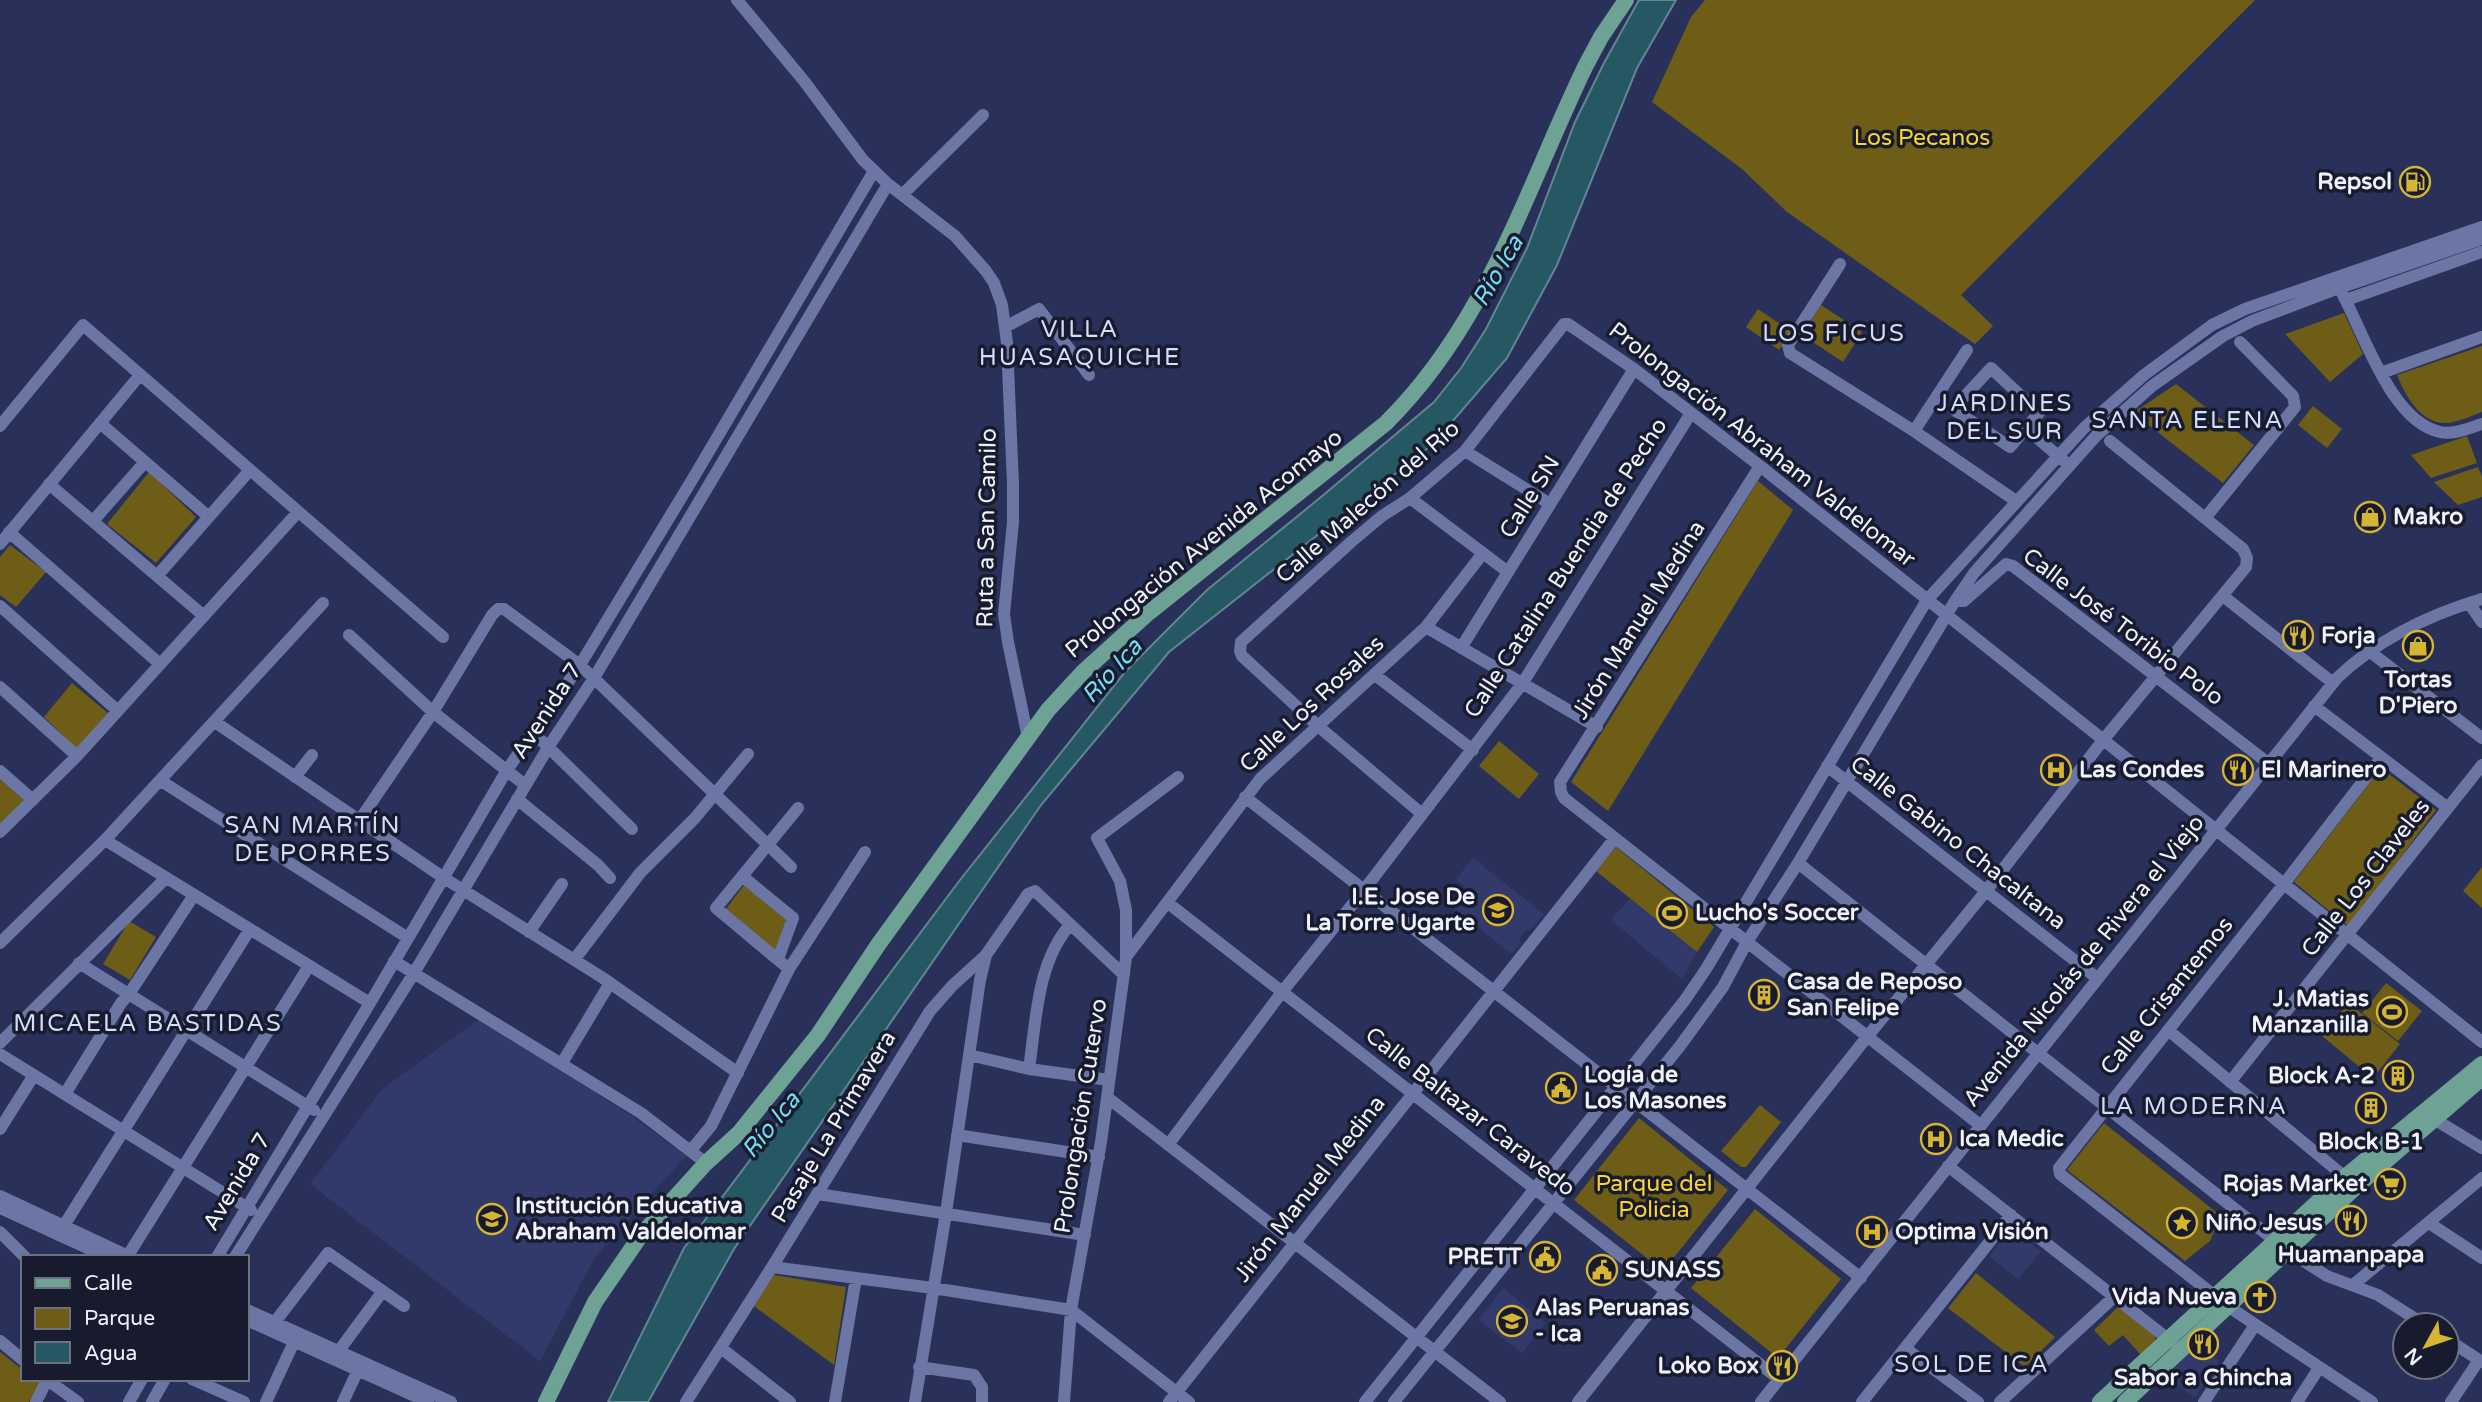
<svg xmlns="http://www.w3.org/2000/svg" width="2482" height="1402" font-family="'Varela Round',sans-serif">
	<rect width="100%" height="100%" fill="#29315a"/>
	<path fill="#313a6a" d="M 1473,858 L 1544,914 L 1530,930 L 1525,931 L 1519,938 L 1521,943 L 1511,954 L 1452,906 L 1466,888 L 1456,879 Z
		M 1630,898 L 1697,952 L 1682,979 L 1611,920 Z
		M 481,1018 L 633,1117 L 686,1156 L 595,1257 L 540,1361 L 310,1184 L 382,1089 Z
		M 2009,1231 L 2015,1231 L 2041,1251 L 2018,1279 L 1989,1256 Z
		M 1503,1288 L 1546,1323 L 1522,1353 L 1478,1320 Z
		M 2197,1346 L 2219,1361 L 2195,1398 L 2163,1375 Z"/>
	<path fill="#6e5d17" d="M 1705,0 L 2255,0 L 1961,295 L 1993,326 L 1975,344 L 1787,212 L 1742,169 L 1652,102 L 1691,17 Z
		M 1821,305 L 1862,332 L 1843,362 L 1802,335 Z
		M 1758,309 L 1792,332 L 1779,350 L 1746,327 Z
		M 2344,313 L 2363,354 L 2330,382 L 2285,334 Z
		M 2482,346 L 2482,412 C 2471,416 2457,423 2445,423 C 2420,423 2405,395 2397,375 Z
		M 2176,384 L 2254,445 L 2223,483 L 2133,413 Z
		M 2313,406 L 2342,429 L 2327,448 L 2298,425 Z
		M 2467,436 L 2477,463 L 2431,478 L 2411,455 Z
		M 2478,467 L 2482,477 L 2482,497 L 2458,505 L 2434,482 Z
		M 149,472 L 196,517 L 156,563 L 107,524 Z
		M 1758,481 L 1793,510 L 1608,811 L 1571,782 Z
		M 10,545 L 46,572 L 16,607 L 0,595 L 0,557 Z
		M 72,683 L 109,714 L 77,749 L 44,717 Z
		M 1499,741 L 1539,774 L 1519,799 L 1479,766 Z
		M 2381,768 L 2436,810 L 2349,927 L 2294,882 Z
		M 0,779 L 24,800 L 0,826 Z
		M 1616,847 L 1714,927 L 1697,952 L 1596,871 Z
		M 2482,867 L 2482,908 L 2463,891 Z
		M 744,885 L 786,920 L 775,951 L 726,909 Z
		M 129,921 L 156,937 L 130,980 L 103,964 Z
		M 2386,983 L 2422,1011 L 2398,1041 L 2362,1013 Z
		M 2348,1003 L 2400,1044 L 2373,1078 L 2322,1036 Z
		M 1760,1105 L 1781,1122 L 1746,1167 L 1741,1167 L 1721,1151 Z
		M 1639,1118 L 1728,1190 L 1663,1271 L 1574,1200 Z
		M 2104,1123 L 2221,1216 L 2210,1241 L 2185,1261 L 2067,1170 Z
		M 1755,1209 L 1841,1279 L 1778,1358 L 1691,1288 Z
		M 1976,1273 L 2055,1337 L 2025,1367 L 1948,1308 Z
		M 774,1275 L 846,1287 L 834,1365 L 754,1306 Z
		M 2118,1307 L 2155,1335 L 2156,1342 L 2141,1355 L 2123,1335 L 2109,1346 L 2094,1330 Z
		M 0,1352 L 23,1370 L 23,1379 L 35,1379 L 40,1383 L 29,1402 L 0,1402 Z"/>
	<path fill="#265863" stroke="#628691" stroke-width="2" d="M 1639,0 L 1676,0 L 1637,68 L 1557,265 L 1507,358 L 1433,444 L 1169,652 L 1041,805 L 734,1249 L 648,1402 L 608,1402 L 684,1248 L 960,880 L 1125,672 L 1207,590 L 1321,497 L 1434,402 L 1461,368 L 1486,329 L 1527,248 L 1575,122 L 1604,63 Z"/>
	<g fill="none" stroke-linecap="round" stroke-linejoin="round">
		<path stroke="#6b76a4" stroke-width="12" d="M 737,0 L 804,81 L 863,160 L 888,184 L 955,236 L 986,271 L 994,283 L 1002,305 L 1007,343 L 1013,485 L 1013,522 L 1004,614 L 1008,642 L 1028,738
			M 902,195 L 983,115
			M 1840,264 L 1788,345 L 1790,353 L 1914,431 L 2016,501
			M 2336,282 C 2361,323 2388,421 2440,432 C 2454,435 2469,428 2482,424
			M 2346,300 L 2482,252
			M 1005,327 L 1039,309 L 1089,375
			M 1991,368 L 2039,413 L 2010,447 L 1953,409 Z
			M 2381,373 L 2482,337
			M 100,423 L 209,517
			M 0,426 L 83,325 L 443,637
			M 2027,429 L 2064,461
			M 1914,431 L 1967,350
			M 1465,451 L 1550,504
			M 1760,466 L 1560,782 L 1561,792 L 1564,798 L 1980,1125
			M 49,484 L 204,616
			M 1410,498 L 1508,572
			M 2206,517 L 2295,407 L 2293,396 L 2240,342
			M 93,521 L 145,462
			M 9,532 L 160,664
			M 0,544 L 140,375
			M 157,576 L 250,470
			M 2223,596 L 2333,683
			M 1955,601 L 1964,601 L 2006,564 L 2013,566 L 2268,763
			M 2469,603 L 2482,622
			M 0,606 L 118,711
			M 1426,627 L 1597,727
			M 349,635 L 433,712 L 492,615 L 498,609 L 504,609 L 580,665 L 791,867
			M 1461,648 L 1634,369
			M 2369,651 L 2482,738
			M 1375,675 L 1473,750
			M 0,687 L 77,756
			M 2314,706 L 2448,808
			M 215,722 L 444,878 L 603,978 L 738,1073
			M 542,741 L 632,829
			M 1827,766 L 2097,978
			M 0,771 L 33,800
			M 295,777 L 312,755
			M 161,781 L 408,938
			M 1245,797 L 1861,1278
			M 517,799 L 598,865 L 610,878
			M 1422,814 L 1318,726 L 1242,656 L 1240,651 L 1241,642 L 1351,542 L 1382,516 L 1410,498 L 1465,451 L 1564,324 L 1568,324 L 1634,369 L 1760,466 L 2482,1042
			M 359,821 L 433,712 L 525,785
			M 0,832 L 77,756 L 298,512
			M 105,840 L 370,1003
			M 1798,863 L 2288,1251 L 2327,1276 L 2378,1295 L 2425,1325
			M 742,876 L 793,918 L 778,959
			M 1168,903 L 1779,1379
			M 529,932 L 562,884
			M 0,943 L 105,840 L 323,603
			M 1126,957 L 1260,779 L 1426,627 L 1483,553
			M 574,960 L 640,873 L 695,818 L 748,754
			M 394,961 L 641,1113 L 706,1163
			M 79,963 L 314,1110
			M 789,969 L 716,908 L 798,808
			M 2168,1030 L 2351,1182
			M 0,1043 L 166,878
			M 0,1054 L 251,1210
			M 969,1055 L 1029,1069 L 1109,1080
			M 562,1063 L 610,983
			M 1029,1069 C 1036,1021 1037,962 1070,925
			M 2230,1082 L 2482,765
			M 65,1094 L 121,1003 L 129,994 L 194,895
			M 1108,1098 L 1500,1402
			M 2429,1116 L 2482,1148
			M 0,1129 L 34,1075
			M 957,1135 L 1099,1157
			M 1168,1145 L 1282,992 L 1364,890 L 1522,684 L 1691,413
			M 692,1149 L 711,1126 L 789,969 L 865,852
			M 1948,1166 L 2173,1343
			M 818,1194 L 1085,1235
			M 0,1196 L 130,1257
			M 0,1208 L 107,1257
			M 2429,1223 L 2482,1258
			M 0,1232 L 25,1257
			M 58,1235 L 250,929
			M 127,1257 L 309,966
			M 217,1257 L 370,1003 L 507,770 L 580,665 L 695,475 L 874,171
			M 235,1257 L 414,973 L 549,746 L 594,678 L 888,184
			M 772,1267 L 933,1288 L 1071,1310 L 1189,1402
			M 2353,1285 L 2482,1178
			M 247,1310 L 451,1402
			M 247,1320 L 428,1402
			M 271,1327 L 328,1253 L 404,1306
			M 2447,1339 L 2482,1362
			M 0,1341 L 23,1360
			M 721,1348 L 790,1402
			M 1905,1348 L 1978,1402
			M 335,1356 L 383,1291
			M 919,1367 L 974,1375 L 982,1387 L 982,1402
			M 46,1379 L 78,1402
			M 192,1379 L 244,1402
			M 36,1402 L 47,1380
			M 129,1402 L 142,1379
			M 152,1402 L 165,1379
			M 266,1402 L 294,1342
			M 343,1402 L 358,1370
			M 686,1402 L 772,1267 L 930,1011 L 952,986 L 985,956
			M 835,1402 L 856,1278
			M 915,1402 L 946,1213 L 980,980 L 986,955 L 1028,894 L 1035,891 L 1124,975
			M 1064,1402 L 1071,1310 L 1101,1142 L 1126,958 L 1126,910 L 1120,881 L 1097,838 L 1178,777
			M 1169,1402 L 1615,838
			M 1365,1402 L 1685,1000 L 1706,969 L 1927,600 L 2084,428 L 2144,375 L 2212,325 L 2245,309 L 2482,227
			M 1394,1402 L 1680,1046 L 1723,987 L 1747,942 L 1798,863 L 1955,601 L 1974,573 L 2096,436 L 2152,386 L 2223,336 L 2252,321 L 2339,288 L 2482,239
			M 1578,1402 L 1867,1037 L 1986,891 L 2104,739 L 2246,567 L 2247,558 L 2243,549 L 2110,441
			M 1761,1402 L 2337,678 C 2378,639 2428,615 2482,599
			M 1862,1402 L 2011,1215
			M 2000,1402 L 2115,1296
			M 2204,1402 L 2255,1325
			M 2297,1402 L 2319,1368
			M 2372,1402 L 2229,1307 L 2060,1174 L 2059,1168 L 2284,884 L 2381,758
			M 2451,1402 L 2479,1360"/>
		<path stroke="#6da294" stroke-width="16" d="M 546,1402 L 595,1302 L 641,1235 L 706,1163 L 739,1133 L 818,1035 L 878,945 L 1048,710 L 1083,672 L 1146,615 L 1386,423 C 1487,323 1525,192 1585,67 L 1601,37 L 1626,0
			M 2100,1402 L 2345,1177 L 2482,1064
			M 2125,1402 L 2357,1186 L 2482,1078"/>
	</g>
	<defs>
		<g id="fuel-ring" transform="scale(1.575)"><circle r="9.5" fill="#171b2d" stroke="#d6b534" stroke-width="1.5"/><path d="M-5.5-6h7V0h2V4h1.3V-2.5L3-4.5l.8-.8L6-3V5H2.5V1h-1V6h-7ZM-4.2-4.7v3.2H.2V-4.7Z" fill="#d6b534"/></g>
		<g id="shop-ring" transform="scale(1.575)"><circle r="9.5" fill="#171b2d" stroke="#d6b534" stroke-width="1.5"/><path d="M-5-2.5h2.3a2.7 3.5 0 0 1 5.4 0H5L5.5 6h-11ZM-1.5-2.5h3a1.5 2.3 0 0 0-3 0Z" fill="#d6b534"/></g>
		<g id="restaurant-ring" transform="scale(1.575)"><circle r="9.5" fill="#171b2d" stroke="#d6b534" stroke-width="1.5"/><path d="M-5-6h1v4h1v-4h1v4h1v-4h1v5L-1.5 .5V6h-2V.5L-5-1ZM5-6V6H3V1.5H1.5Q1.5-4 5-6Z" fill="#d6b534"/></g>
		<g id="hospital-ring" transform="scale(1.575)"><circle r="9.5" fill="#171b2d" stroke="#d6b534" stroke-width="1.5"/><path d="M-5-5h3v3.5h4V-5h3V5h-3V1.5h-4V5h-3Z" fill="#d6b534"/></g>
		<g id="school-ring" transform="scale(1.575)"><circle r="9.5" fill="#171b2d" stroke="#d6b534" stroke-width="1.5"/><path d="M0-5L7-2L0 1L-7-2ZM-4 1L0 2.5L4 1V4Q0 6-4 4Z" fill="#d6b534"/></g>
		<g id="stadium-ring" transform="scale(1.575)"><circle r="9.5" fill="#171b2d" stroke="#d6b534" stroke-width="1.5"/><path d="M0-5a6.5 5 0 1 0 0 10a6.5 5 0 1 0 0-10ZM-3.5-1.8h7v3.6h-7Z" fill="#d6b534"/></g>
		<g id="building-ring" transform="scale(1.575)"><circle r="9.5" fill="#171b2d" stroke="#d6b534" stroke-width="1.5"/><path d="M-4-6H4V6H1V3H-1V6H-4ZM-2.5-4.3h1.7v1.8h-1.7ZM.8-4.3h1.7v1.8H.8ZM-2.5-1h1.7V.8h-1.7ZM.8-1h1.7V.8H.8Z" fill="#d6b534"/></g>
		<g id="civic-ring" transform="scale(1.575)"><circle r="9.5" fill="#171b2d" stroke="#d6b534" stroke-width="1.5"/><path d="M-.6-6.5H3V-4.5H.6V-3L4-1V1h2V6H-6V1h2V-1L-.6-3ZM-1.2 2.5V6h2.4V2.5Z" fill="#d6b534"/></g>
		<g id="supermarket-ring" transform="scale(1.575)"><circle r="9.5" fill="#171b2d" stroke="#d6b534" stroke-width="1.5"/><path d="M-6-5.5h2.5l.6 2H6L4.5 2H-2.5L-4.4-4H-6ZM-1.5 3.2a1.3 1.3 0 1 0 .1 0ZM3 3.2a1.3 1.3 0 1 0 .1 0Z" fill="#d6b534"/></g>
		<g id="sight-ring" transform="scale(1.575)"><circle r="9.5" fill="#171b2d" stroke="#d6b534" stroke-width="1.5"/><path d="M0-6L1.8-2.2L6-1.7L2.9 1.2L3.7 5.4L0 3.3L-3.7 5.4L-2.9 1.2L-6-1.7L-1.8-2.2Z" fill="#d6b534"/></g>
		<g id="church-ring" transform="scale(1.575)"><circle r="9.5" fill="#171b2d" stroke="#d6b534" stroke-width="1.5"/><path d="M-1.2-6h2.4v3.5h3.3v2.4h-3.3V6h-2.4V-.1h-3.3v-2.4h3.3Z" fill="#d6b534"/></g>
		<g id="university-ring" transform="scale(1.575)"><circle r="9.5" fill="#171b2d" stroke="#d6b534" stroke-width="1.5"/><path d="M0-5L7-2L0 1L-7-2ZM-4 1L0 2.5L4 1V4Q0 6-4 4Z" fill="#d6b534"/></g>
	</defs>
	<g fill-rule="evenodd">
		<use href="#fuel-ring" x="2415" y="182"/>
		<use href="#shop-ring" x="2370" y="517"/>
		<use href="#restaurant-ring" x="2298" y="636"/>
		<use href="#shop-ring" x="2418" y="646"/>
		<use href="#hospital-ring" x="2056" y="770"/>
		<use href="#restaurant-ring" x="2238" y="770"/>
		<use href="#school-ring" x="1498" y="910"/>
		<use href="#stadium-ring" x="1672" y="913"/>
		<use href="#building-ring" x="1764" y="995"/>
		<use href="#stadium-ring" x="2392" y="1012"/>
		<use href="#building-ring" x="2398" y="1076"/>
		<use href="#civic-ring" x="1561" y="1088"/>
		<use href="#building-ring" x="2371" y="1108"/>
		<use href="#hospital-ring" x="1936" y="1139"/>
		<use href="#supermarket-ring" x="2390" y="1184"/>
		<use href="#school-ring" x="492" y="1219"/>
		<use href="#restaurant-ring" x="2351" y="1221"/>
		<use href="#sight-ring" x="2182" y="1223"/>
		<use href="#hospital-ring" x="1872" y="1232"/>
		<use href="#civic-ring" x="1545" y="1257"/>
		<use href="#civic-ring" x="1602" y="1270"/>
		<use href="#church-ring" x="2260" y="1297"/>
		<use href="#university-ring" x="1512" y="1321"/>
		<use href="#restaurant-ring" x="2203" y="1344"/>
		<use href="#restaurant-ring" x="1782" y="1366"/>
	</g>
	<g text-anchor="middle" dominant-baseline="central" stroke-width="7" stroke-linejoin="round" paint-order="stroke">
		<g font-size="23" fill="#fcd42e" stroke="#171b2d">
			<text x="1922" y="138">Los Pecanos</text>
			<text x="1654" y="1184">Parque del<tspan x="1654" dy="26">Policia</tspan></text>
		</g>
		<g font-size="23" font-weight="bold" fill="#eff2fd" stroke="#171b2d" text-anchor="start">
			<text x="2392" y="182" text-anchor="end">Repsol</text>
			<text x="2393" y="517">Makro</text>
			<text x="2321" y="636">Forja</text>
			<text x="2418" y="680" text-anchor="middle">Tortas<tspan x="2418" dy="26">D'Piero</tspan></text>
			<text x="2079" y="770">Las Condes</text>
			<text x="2261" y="770">El Marinero</text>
			<text x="1475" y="897" text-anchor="end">I.E. Jose De<tspan x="1475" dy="26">La Torre Ugarte</tspan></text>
			<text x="1695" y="913">Lucho's Soccer</text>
			<text x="1787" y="982">Casa de Reposo<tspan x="1787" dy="26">San Felipe</tspan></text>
			<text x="2369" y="999" text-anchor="end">J. Matias<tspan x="2369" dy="26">Manzanilla</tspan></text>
			<text x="1584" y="1075">Logía de<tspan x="1584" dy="26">Los Masones</tspan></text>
			<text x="2375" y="1076" text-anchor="end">Block A-2</text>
			<text x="1959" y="1139">Ica Medic</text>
			<text x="2371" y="1142" text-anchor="middle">Block B-1</text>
			<text x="2367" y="1184" text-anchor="end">Rojas Market</text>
			<text x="515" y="1206">Institución Educativa<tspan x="515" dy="26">Abraham Valdelomar</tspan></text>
			<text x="2205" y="1223">Niño Jesus</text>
			<text x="1895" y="1232">Optima Visión</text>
			<text x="2351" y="1255" text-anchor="middle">Huamanpapa</text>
			<text x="1522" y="1257" text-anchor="end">PRETT</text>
			<text x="1625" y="1270">SUNASS</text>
			<text x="2237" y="1297" text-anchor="end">Vida Nueva</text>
			<text x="1535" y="1308">Alas Peruanas<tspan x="1535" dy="26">- Ica</tspan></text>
			<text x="1759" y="1366" text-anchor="end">Loko Box</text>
			<text x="2203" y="1378" text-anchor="middle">Sabor a Chincha</text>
		</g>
		<g font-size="23" fill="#eff2fd" stroke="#171b2d">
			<text transform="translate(1762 445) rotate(38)">Prolongación Abraham Valdelomar</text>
			<text transform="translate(1530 497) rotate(-58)">Calle SN</text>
			<text transform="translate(1368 502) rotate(-41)">Calle Malecón del Río</text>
			<text transform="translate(987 528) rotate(-89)">Ruta a San Camilo</text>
			<text transform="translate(1204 544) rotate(-39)">Prolongación Avenida Acomayo</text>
			<text transform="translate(1566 568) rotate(-57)">Calle Catalina Buendia de Pecho</text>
			<text transform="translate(1639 620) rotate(-58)">Jirón Manuel Medina</text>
			<text transform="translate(2123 627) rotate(37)">Calle José Toribio Polo</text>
			<text transform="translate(1312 704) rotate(-43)">Calle Los Rosales</text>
			<text transform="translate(547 711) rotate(-57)">Avenida 7</text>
			<text transform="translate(1958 843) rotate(38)">Calle Gabino Chacaltana</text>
			<text transform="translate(2366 878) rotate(-52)">Calle Los Claveles</text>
			<text transform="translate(2084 961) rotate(-51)">Avenida Nicolás de Rivera el Viejo</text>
			<text transform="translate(2167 996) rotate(-51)">Calle Crisantemos</text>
			<text transform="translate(1470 1112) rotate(38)">Calle Baltazar Caravedo</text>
			<text transform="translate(1081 1116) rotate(-81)">Prolongación Cutervo</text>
			<text transform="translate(834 1127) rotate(-59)">Pasaje La Primavera</text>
			<text transform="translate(237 1182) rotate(-59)">Avenida 7</text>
			<text transform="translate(1310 1189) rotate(-52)">Jirón Manuel Medina</text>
		</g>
		<g font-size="24" font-style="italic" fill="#74ddf4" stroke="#171b2d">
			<text transform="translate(1498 271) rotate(-60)">Río Ica</text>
			<text transform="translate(1112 671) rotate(-48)">Río Ica</text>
			<text transform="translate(771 1125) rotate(-51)">Río Ica</text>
		</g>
		<g font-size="24" letter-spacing="2" fill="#d4dcfc" stroke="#171b2d">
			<text x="1080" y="329">VILLA<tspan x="1080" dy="28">HUASAQUICHE</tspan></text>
			<text x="1834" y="333">LOS FICUS</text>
			<text x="2005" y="403">JARDINES<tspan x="2005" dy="28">DEL SUR</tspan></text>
			<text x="2188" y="420">SANTA ELENA</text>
			<text x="313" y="825">SAN MARTÍN<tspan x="313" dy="28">DE PORRES</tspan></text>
			<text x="148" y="1023">MICAELA BASTIDAS</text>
			<text x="2194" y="1106">LA MODERNA</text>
			<text x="1972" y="1364">SOL DE ICA</text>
		</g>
	</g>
	<rect x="21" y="1255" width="228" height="126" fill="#171b2d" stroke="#6d7180" stroke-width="2"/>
	<rect x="35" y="1278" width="35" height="10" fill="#6da294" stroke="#6d7180" stroke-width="2"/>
	<text x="84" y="1290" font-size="21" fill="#eff2fd">Calle</text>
	<rect x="35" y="1308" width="35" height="21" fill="#6e5d17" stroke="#6d7180" stroke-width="2"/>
	<text x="84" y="1325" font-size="21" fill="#eff2fd">Parque</text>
	<rect x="35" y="1342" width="35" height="21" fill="#265863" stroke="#6d7180" stroke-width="2"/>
	<text x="84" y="1360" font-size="21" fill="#eff2fd">Agua</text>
	<g transform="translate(2426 1346) rotate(230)"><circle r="33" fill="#171b2d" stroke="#6d7180" stroke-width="2"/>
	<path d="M0-5L12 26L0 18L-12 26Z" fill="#d6b534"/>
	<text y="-10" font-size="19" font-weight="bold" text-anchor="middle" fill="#eff2fd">N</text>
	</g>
</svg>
